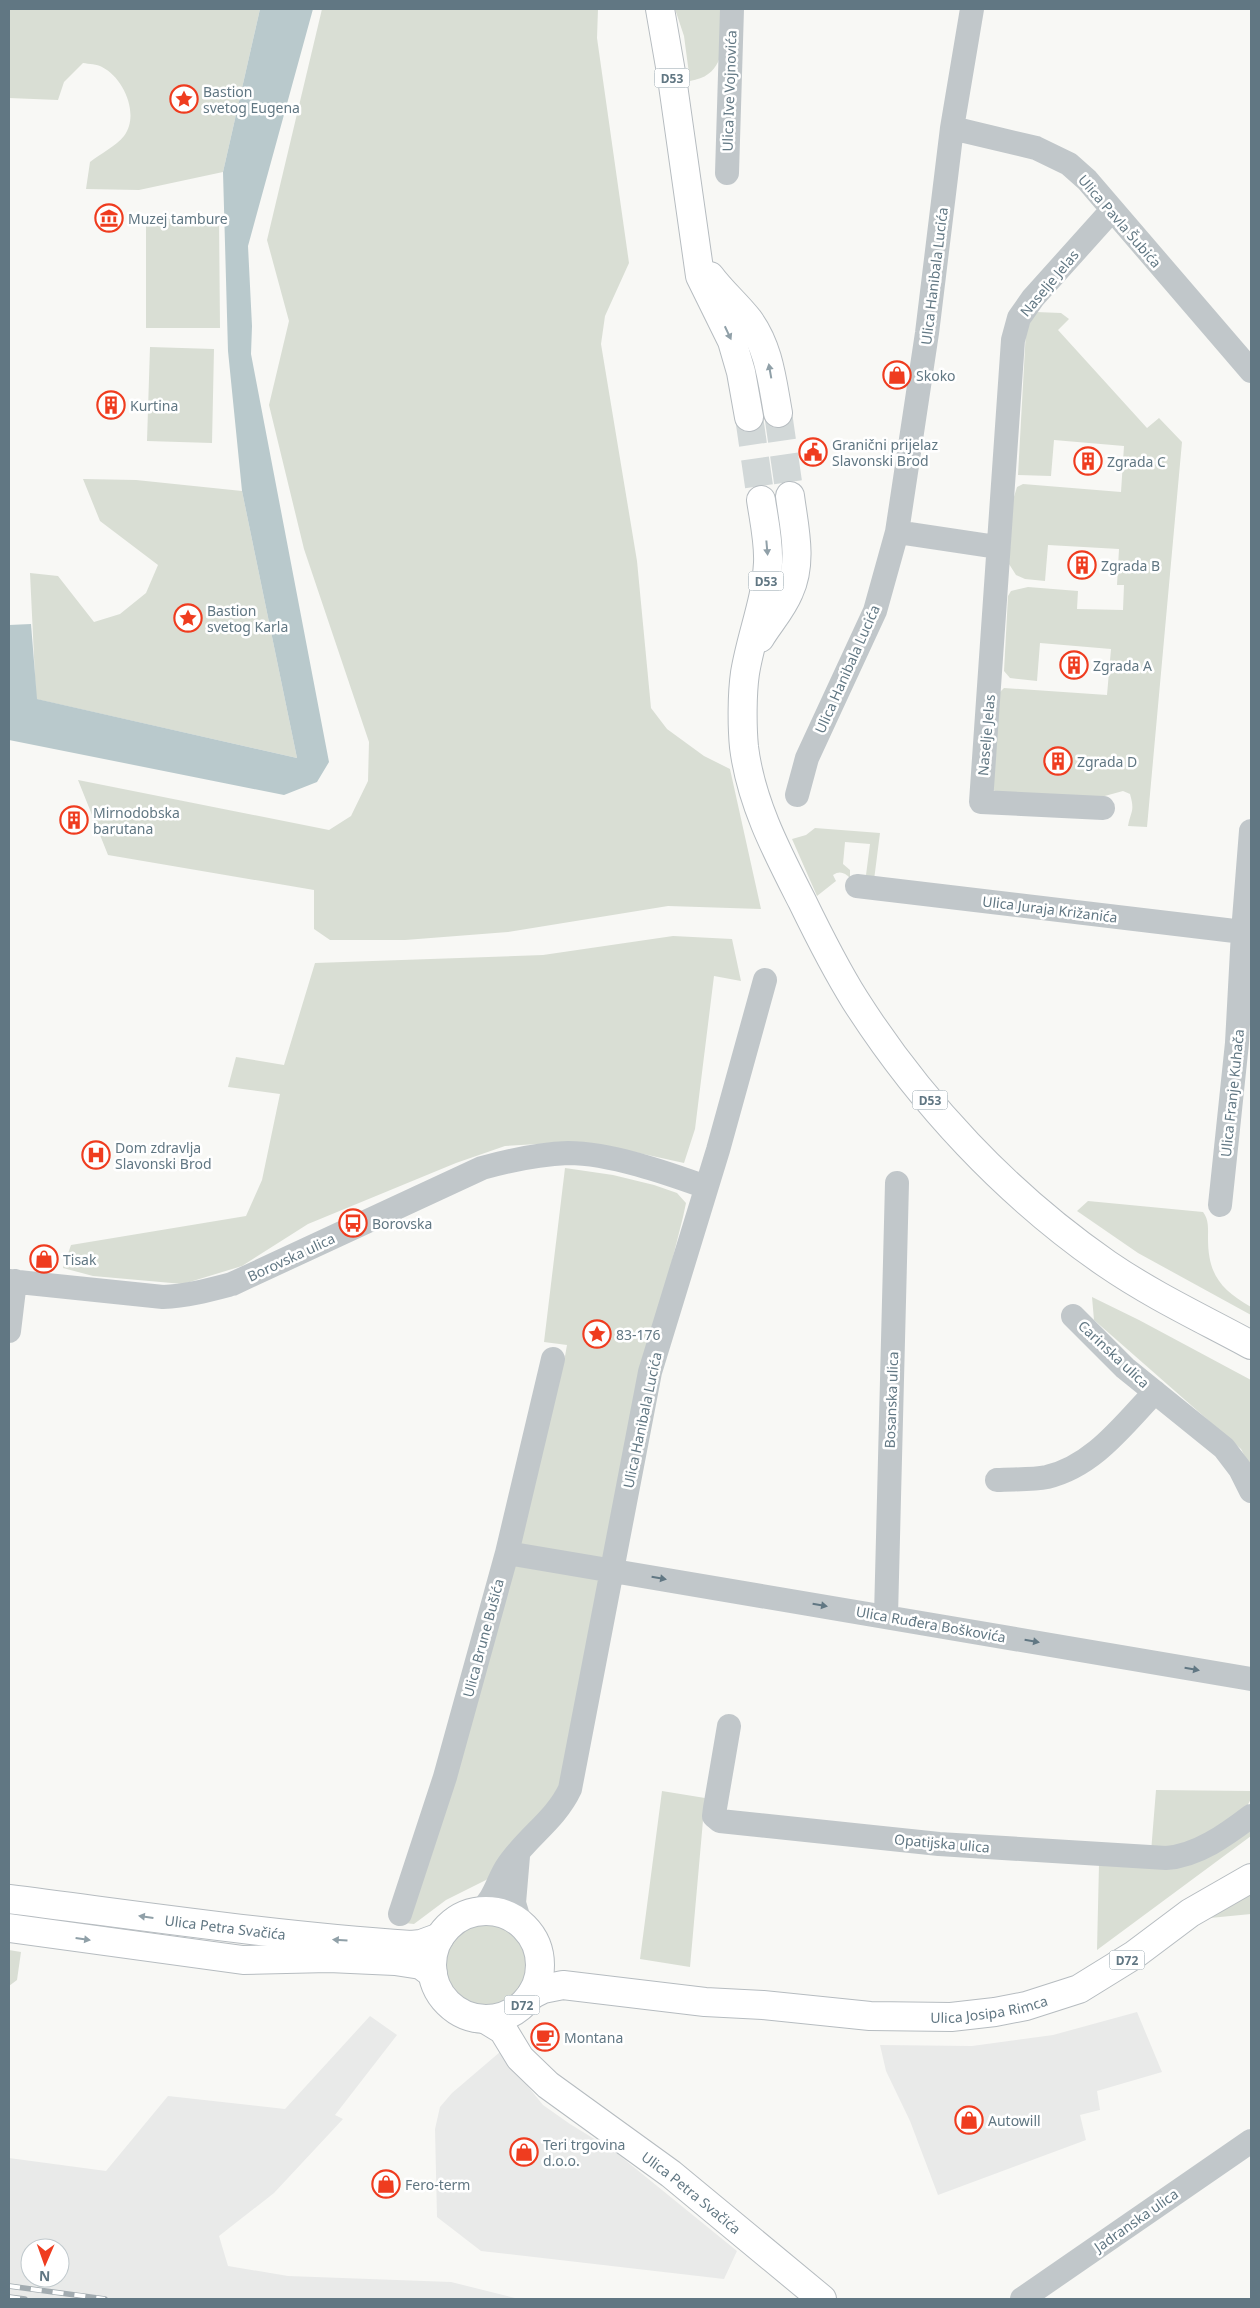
<svg xmlns="http://www.w3.org/2000/svg" width="1260" height="2308" font-family="'Noto Sans',sans-serif">
	<rect width="100%" height="100%" fill="#f8f8f5"/>
	<path fill="#e9eae9" fill-rule="evenodd" d="M 1137,2012 L 1162,2072 L 1097,2091 L 1100,2110 L 1080,2115 L 1086,2140 L 938,2195 L 910,2121 L 886,2071 L 880,2045 L 972,2046 L 1053,2035 Z
		M 370,2016 L 397,2035 L 335,2115 L 343,2119 L 274,2193 L 219,2236 L 228,2266 L 288,2276 L 451,2282 L 519,2299 L 9,2299 L 9,2158 L 106,2171 L 168,2096 L 285,2109 ZM 30,2248 L 60,2248 L 60,2278 L 30,2278 Z
		M 500,2052 L 543,2105 L 570,2124 L 614,2151 L 737,2251 L 724,2279 L 481,2251 L 437,2217 L 435,2129 L 440,2107 L 452,2093 Z"/>
	<path fill="#d9ded4" d="M 9,9 L 260,9 L 223,172 L 139,190 L 86,189 L 90,162 C 100,154 116,146 124,136 C 140,115 124,78 102,67 C 97,64 89,64 83,63 L 64,82 L 58,100 L 9,98 Z
		M 322,9 L 598,9 L 597,38 L 629,263 L 605,316 L 601,344 L 637,561 L 651,708 L 667,729 L 704,756 L 730,769 L 761,909 L 668,906 L 508,932 L 405,940 L 330,940 L 314,929 L 314,890 L 108,855 L 78,780 L 329,830 L 351,816 L 368,781 L 369,742 L 304,549 L 269,405 L 289,321 L 267,240 Z
		M 675,9 L 723,9 C 722,39 729,75 690,81 L 684,36 Z
		M 146,218 L 219,218 L 220,328 L 146,328 Z
		M 1036,312 L 1061,313 L 1069,319 L 1058,330 L 1147,428 L 1159,418 L 1182,442 L 1147,827 L 1128,826 C 1131,810 1135,812 1130,794 L 1123,791 L 1101,797 L 999,793 L 993,790 L 1000,692 L 1004,688 L 1107,695 L 1111,649 L 1040,643 L 1037,681 L 1010,678 L 1004,671 L 1008,596 L 1011,591 L 1028,587 L 1078,591 L 1077,609 L 1123,610 L 1124,585 L 1117,585 L 1119,549 L 1048,545 L 1045,581 L 1025,579 L 1016,575 L 1009,564 L 1013,500 L 1017,487 L 1023,484 L 1121,492 L 1124,446 L 1054,440 L 1051,476 L 1018,475 L 1026,330 Z
		M 150,347 L 214,349 L 212,443 L 147,441 Z
		M 83,479 L 136,480 L 242,491 L 297,758 L 36,699 L 30,573 L 58,576 L 94,622 L 120,614 L 146,593 L 158,565 L 100,521 Z
		M 815,828 L 880,833 L 874,880 L 866,875 L 870,844 L 845,842 L 843,864 L 850,870 L 850,878 C 845,873 840,870 833,875 L 836,881 L 817,896 L 792,839 L 806,835 Z
		M 673,936 L 732,939 L 741,981 L 714,976 L 695,1129 L 684,1163 L 607,1146 L 555,1143 L 505,1146 L 456,1163 L 308,1224 L 242,1266 L 183,1284 L 93,1276 L 63,1268 L 71,1245 L 246,1216 L 262,1180 L 280,1094 L 228,1087 L 236,1057 L 284,1065 L 315,963 L 543,955 Z
		M 565,1168 L 613,1175 L 654,1185 L 677,1193 L 686,1203 L 683,1217 L 632,1421 L 564,1775 L 554,1798 L 490,1878 L 446,1900 L 414,1924 L 405,1923 L 564,1362 L 567,1345 L 544,1342 Z
		M 1088,1201 L 1203,1212 C 1209,1220 1208,1228 1208,1238 C 1208,1274 1220,1289 1251,1307 L 1251,1315 L 1138,1253 L 1077,1211 Z
		M 1092,1297 L 1139,1320 L 1251,1380 L 1251,1469 L 1241,1449 L 1094,1320 Z
		M 1156,1790 L 1251,1791 L 1251,1799 L 1246,1808 L 1188,1848 L 1151,1852 Z
		M 662,1791 L 705,1798 L 690,1967 L 640,1959 Z
		M 1251,1824 L 1251,1836 L 1097,1950 L 1099,1864 L 1176,1866 Z
		M 1251,1892 L 1251,1914 L 1210,1918 Z
		M445 1965a42 42 0 1 1 84 0a42 42 0 1 1-84 0Z
		M 9,1950 L 21,1952 L 17,1980 L 9,1986 Z"/>
	<path fill="#b9c9cc" d="M 260,9 L 313,9 L 248,246 L 252,326 L 251,354 L 329,762 L 317,782 L 284,795 L 9,740 L 9,625 L 31,624 L 37,699 L 297,758 L 242,491 L 228,351 L 223,172 Z"/>
	<g fill="none" stroke-linecap="round" stroke-linejoin="round">
		<path stroke="#d2d8d8" stroke-width="28" stroke-dasharray="28 14" stroke-linecap="butt" d="M 778,413 L 790,496
			M 749,417 L 761,500"/>
		<g stroke="#b6bcc0" stroke-width="30">
			<g id="major">
				<path d="M 660,9 L 672,78 L 700,276 L 732,341 L 741,372 L 749,417"/>
				<path d="M 710,276 C 721,291 736,304 748,319 C 769,347 772,380 778,413"/>
				<path d="M 761,500 C 764,520 769,542 768,563 C 766,601 751,636 745,673 C 742,694 742,726 744,747 C 751,803 777,852 802,901 C 818,934 835,968 855,1000 C 920,1102 1007,1195 1107,1264 C 1152,1295 1203,1319 1251,1345"/>
				<path d="M 760,638 C 769,623 782,609 789,592 C 803,562 794,527 790,496"/>
				<path id="s1" d="M 9,1899 C 143,1916 276,1936 411,1945 L 421,1944 L 440,1937"/>
				<circle cx="486" cy="1965" r="54"/>
				<path d="M 9,1928 L 243,1960 L 329,1958 L 395,1961 L 421,1965 L 433,1974"/>
				<path id="s2" d="M 531,1995 L 543,1989 L 563,1985 L 705,2002 L 763,2005 L 870,2016 L 951,2017 L 995,2012 L 1026,2006 L 1079,1989 L 1134,1955 L 1190,1913 L 1251,1878"/>
				<path id="s3" d="M 485,2019 L 503,2030 L 520,2058 L 548,2085 L 671,2174 L 822,2299"/>
			</g>
		</g>
		<path stroke="#c1c7ca" stroke-width="24" d="M 952,128 L 1036,148 L 1069,164 L 1087,180 L 1251,371
			M 727,173 L 732,9
			M 897,532 L 997,547
			M 797,795 L 807,758 L 875,611 L 897,532 L 927,333 L 952,128 L 972,9
			M 1103,808 L 981,802 L 1013,340 L 1019,318 L 1033,298 L 1112,210
			M 857,886 L 1243,932
			M 1220,1205 L 1237,1043 L 1243,932 L 1251,831
			M 9,1281 L 163,1297 C 187,1296 209,1290 232,1284 L 482,1168 C 511,1160 538,1154 568,1153 C 610,1153 667,1173 706,1187
			M 1073,1316 L 1125,1368 L 1224,1448 L 1240,1469 L 1251,1491
			M 9,1331 L 15,1281
			M 997,1480 C 1014,1479 1032,1480 1047,1477 C 1094,1466 1124,1424 1155,1392
			M 507,1553 L 1251,1679
			M 886,1616 L 897,1183
			M 729,1726 L 715,1808 L 714,1816 L 720,1821 L 939,1844 L 1166,1858 C 1197,1856 1226,1835 1251,1816
			M 518,1856 L 514,1903 L 520,1923
			M 480,1911 C 494,1899 497,1883 506,1868 C 525,1838 555,1821 570,1789 L 650,1372 L 718,1150 L 765,980
			M 400,1914 L 445,1777 L 507,1553 L 553,1359
			M 1022,2299 L 1251,2141"/>
		<use href="#major" stroke="#fff" stroke-width="28"/>
		<g stroke="#a2abb0" stroke-width="5.5">
			<path id="rail" d="M 9,2286 L 105,2299
				M 9,2297 L 25,2299"/>
		</g>
		<use href="#rail" stroke="#fff" stroke-width="4" stroke-dasharray="11" stroke-linecap="butt"/>
	</g>
	<defs><path id="oneway-solid" d="M-6-.8H1V-3.2L6.5 0L1 3.2V.8H-6Z" transform="scale(1.25)"/></defs>
	<g fill="#90a0a8">
		<use href="#oneway-solid" transform="translate(728 333) rotate(65)"/>
		<use href="#oneway-solid" transform="translate(770 371) rotate(-100)"/>
		<use href="#oneway-solid" transform="translate(767 548) rotate(85)"/>
		<use href="#oneway-solid" transform="translate(146 1917) rotate(-172)"/>
		<use href="#oneway-solid" transform="translate(83 1939) rotate(8)"/>
		<use href="#oneway-solid" transform="translate(340 1940) rotate(-176)"/>
	</g>
	<g fill="#617783">
		<use href="#oneway-solid" transform="translate(659 1578) rotate(10)"/>
		<use href="#oneway-solid" transform="translate(820 1605) rotate(10)"/>
		<use href="#oneway-solid" transform="translate(1032 1641) rotate(10)"/>
		<use href="#oneway-solid" transform="translate(1192 1669) rotate(10)"/>
	</g>
	<defs>
		<g id="sight-ring" transform="scale(1.4375)"><circle r="9.5" fill="#fff" stroke="#ef3c1f" stroke-width="1.5"/><path d="M0-6L1.8-2.2L6-1.7L2.9 1.2L3.7 5.4L0 3.3L-3.7 5.4L-2.9 1.2L-6-1.7L-1.8-2.2Z" fill="#ef3c1f"/></g>
		<g id="museum-ring" transform="scale(1.4375)"><circle r="9.5" fill="#fff" stroke="#ef3c1f" stroke-width="1.5"/><path d="M0-6L6-3V-2H-6V-3ZM-5-1h2V3h-2ZM-1-1h2V3h-2ZM3-1h2V3H3ZM-6 4H6V6H-6Z" fill="#ef3c1f"/></g>
		<g id="shop-ring" transform="scale(1.4375)"><circle r="9.5" fill="#fff" stroke="#ef3c1f" stroke-width="1.5"/><path d="M-5-2.5h2.3a2.7 3.5 0 0 1 5.4 0H5L5.5 6h-11ZM-1.5-2.5h3a1.5 2.3 0 0 0-3 0Z" fill="#ef3c1f"/></g>
		<g id="building-ring" transform="scale(1.4375)"><circle r="9.5" fill="#fff" stroke="#ef3c1f" stroke-width="1.5"/><path d="M-4-6H4V6H1V3H-1V6H-4ZM-2.5-4.3h1.7v1.8h-1.7ZM.8-4.3h1.7v1.8H.8ZM-2.5-1h1.7V.8h-1.7ZM.8-1h1.7V.8H.8Z" fill="#ef3c1f"/></g>
		<g id="civic-ring" transform="scale(1.4375)"><circle r="9.5" fill="#fff" stroke="#ef3c1f" stroke-width="1.5"/><path d="M-.6-6.5H3V-4.5H.6V-3L4-1V1h2V6H-6V1h2V-1L-.6-3ZM-1.2 2.5V6h2.4V2.5Z" fill="#ef3c1f"/></g>
		<g id="hospital-ring" transform="scale(1.4375)"><circle r="9.5" fill="#fff" stroke="#ef3c1f" stroke-width="1.5"/><path d="M-5-5h3v3.5h4V-5h3V5h-3V1.5h-4V5h-3Z" fill="#ef3c1f"/></g>
		<g id="bus-ring" transform="scale(1.4375)"><circle r="9.5" fill="#fff" stroke="#ef3c1f" stroke-width="1.5"/><path d="M-5-6H5V4H4V6H2V4H-2V6H-4V4H-5ZM-3.5-4V0h7V-4ZM-3.5 1.2v1.5H-2V1.2ZM2 1.2v1.5H3.5V1.2Z" fill="#ef3c1f"/></g>
		<g id="cafe-ring" transform="scale(1.4375)"><circle r="9.5" fill="#fff" stroke="#ef3c1f" stroke-width="1.5"/><path d="M-5.5-4.5H6V0H3Q3 3.5 0 3.5H-2.5Q-5.5 3.5-5.5 0ZM3-3.2v2h1.7v-2ZM-6 4.5H4V6H-6Z" fill="#ef3c1f"/></g>
	</defs>
	<g fill-rule="evenodd">
		<use href="#sight-ring" x="184" y="99"/>
		<use href="#museum-ring" x="109" y="218"/>
		<use href="#shop-ring" x="897" y="375"/>
		<use href="#building-ring" x="111" y="405"/>
		<use href="#civic-ring" x="813" y="452"/>
		<use href="#building-ring" x="1088" y="461"/>
		<use href="#building-ring" x="1082" y="565"/>
		<use href="#sight-ring" x="188" y="618"/>
		<use href="#building-ring" x="1074" y="665"/>
		<use href="#building-ring" x="1058" y="761"/>
		<use href="#building-ring" x="74" y="820"/>
		<use href="#hospital-ring" x="96" y="1155"/>
		<use href="#bus-ring" x="353" y="1223"/>
		<use href="#shop-ring" x="44" y="1259"/>
		<use href="#sight-ring" x="597" y="1334"/>
		<use href="#cafe-ring" x="545" y="2037"/>
		<use href="#shop-ring" x="969" y="2120"/>
		<use href="#shop-ring" x="524" y="2152"/>
		<use href="#shop-ring" x="386" y="2184"/>
	</g>
	<g text-anchor="middle" dominant-baseline="central" stroke-width="5" stroke-linejoin="round" paint-order="stroke">
		<g fill="#fff" stroke="#90a0a8" stroke-width="1">
			<rect x="654.5" y="68.5" width="35" height="19" rx="4"/>
			<rect x="748.5" y="571.5" width="35" height="19" rx="4"/>
			<rect x="912.5" y="1090.5" width="35" height="19" rx="4"/>
			<rect x="1109.5" y="1950.5" width="35" height="19" rx="4"/>
			<rect x="504.5" y="1995.5" width="35" height="19" rx="4"/>
		</g>
		<g font-size="12" font-weight="bold" fill="#617783">
			<text x="672" y="78">D53</text>
			<text x="766" y="581">D53</text>
			<text x="930" y="1100">D53</text>
			<text x="1127" y="1960">D72</text>
			<text x="522" y="2005">D72</text>
		</g>
		<g font-size="14" fill="#617783" stroke="#fff" text-anchor="start">
			<text x="203" y="91">Bastion<tspan x="203" dy="16">svetog Eugena</tspan></text>
			<text x="128" y="218">Muzej tambure</text>
			<text x="916" y="375">Skoko</text>
			<text x="130" y="405">Kurtina</text>
			<text x="832" y="444">Granični prijelaz<tspan x="832" dy="16">Slavonski Brod</tspan></text>
			<text x="1107" y="461">Zgrada C</text>
			<text x="1101" y="565">Zgrada B</text>
			<text x="207" y="610">Bastion<tspan x="207" dy="16">svetog Karla</tspan></text>
			<text x="1093" y="665">Zgrada A</text>
			<text x="1077" y="761">Zgrada D</text>
			<text x="93" y="812">Mirnodobska<tspan x="93" dy="16">barutana</tspan></text>
			<text x="115" y="1147">Dom zdravlja<tspan x="115" dy="16">Slavonski Brod</tspan></text>
			<text x="372" y="1223">Borovska</text>
			<text x="63" y="1259">Tisak</text>
			<text x="616" y="1334">83-176</text>
			<text x="564" y="2037">Montana</text>
			<text x="988" y="2120">Autowill</text>
			<text x="543" y="2144">Teri trgovina<tspan x="543" dy="16">d.o.o.</tspan></text>
			<text x="405" y="2184">Fero-term</text>
		</g>
		<g font-size="14" fill="#617783" stroke="#fff">
			<text transform="translate(729 91) rotate(-88)">Ulica Ive Vojnovića</text>
			<text transform="translate(1120 221) rotate(49)">Ulica Pavla Šubića</text>
			<text transform="translate(934 276) rotate(-83)">Ulica Hanibala Lucića</text>
			<text transform="translate(1049 283) rotate(-50)">Naselje Jelas</text>
			<text transform="translate(847 669) rotate(-66)">Ulica Hanibala Lucića</text>
			<text transform="translate(986 735) rotate(-85)">Naselje Jelas</text>
			<text transform="translate(1050 909) rotate(7)">Ulica Juraja Križanića</text>
			<text transform="translate(1232 1093) rotate(-84)">Ulica Franje Kuhača</text>
			<text transform="translate(291 1257) rotate(-25)">Borovska ulica</text>
			<text transform="translate(1114 1354) rotate(43)">Carinska ulica</text>
			<text transform="translate(891 1400) rotate(-88)">Bosanska ulica</text>
			<text transform="translate(642 1420) rotate(-78)">Ulica Hanibala Lucića</text>
			<text transform="translate(931 1624) rotate(10)">Ulica Ruđera Boškovića</text>
			<text transform="translate(483 1638) rotate(-75)">Ulica Brune Bušića</text>
			<text transform="translate(942 1843) rotate(5)">Opatijska ulica</text>
			<text stroke="none"><textPath href="#s1" startOffset="218">Ulica Petra Svačića</textPath></text>
			<text stroke="none"><textPath href="#s2" startOffset="462">Ulica Josipa Rimca</textPath></text>
			<text stroke="none"><textPath href="#s3" startOffset="272">Ulica Petra Svačića</textPath></text>
			<text transform="translate(1136 2220) rotate(-35)">Jadranska ulica</text>
		</g>
	</g>
	<rect width="1260" height="2308" fill="none" stroke="#617783" stroke-width="20"/>
	<g transform="translate(45 2263) rotate(182)"><circle r="24" fill="#ffffff" stroke="#c0c9cd"/>
	<path d="M0-4L9 19L0 12L-9 19Z" fill="#ef3c1f"/>
	<text y="-8" font-size="14" font-weight="bold" text-anchor="middle" fill="#617783">N</text>
	</g>
</svg>
